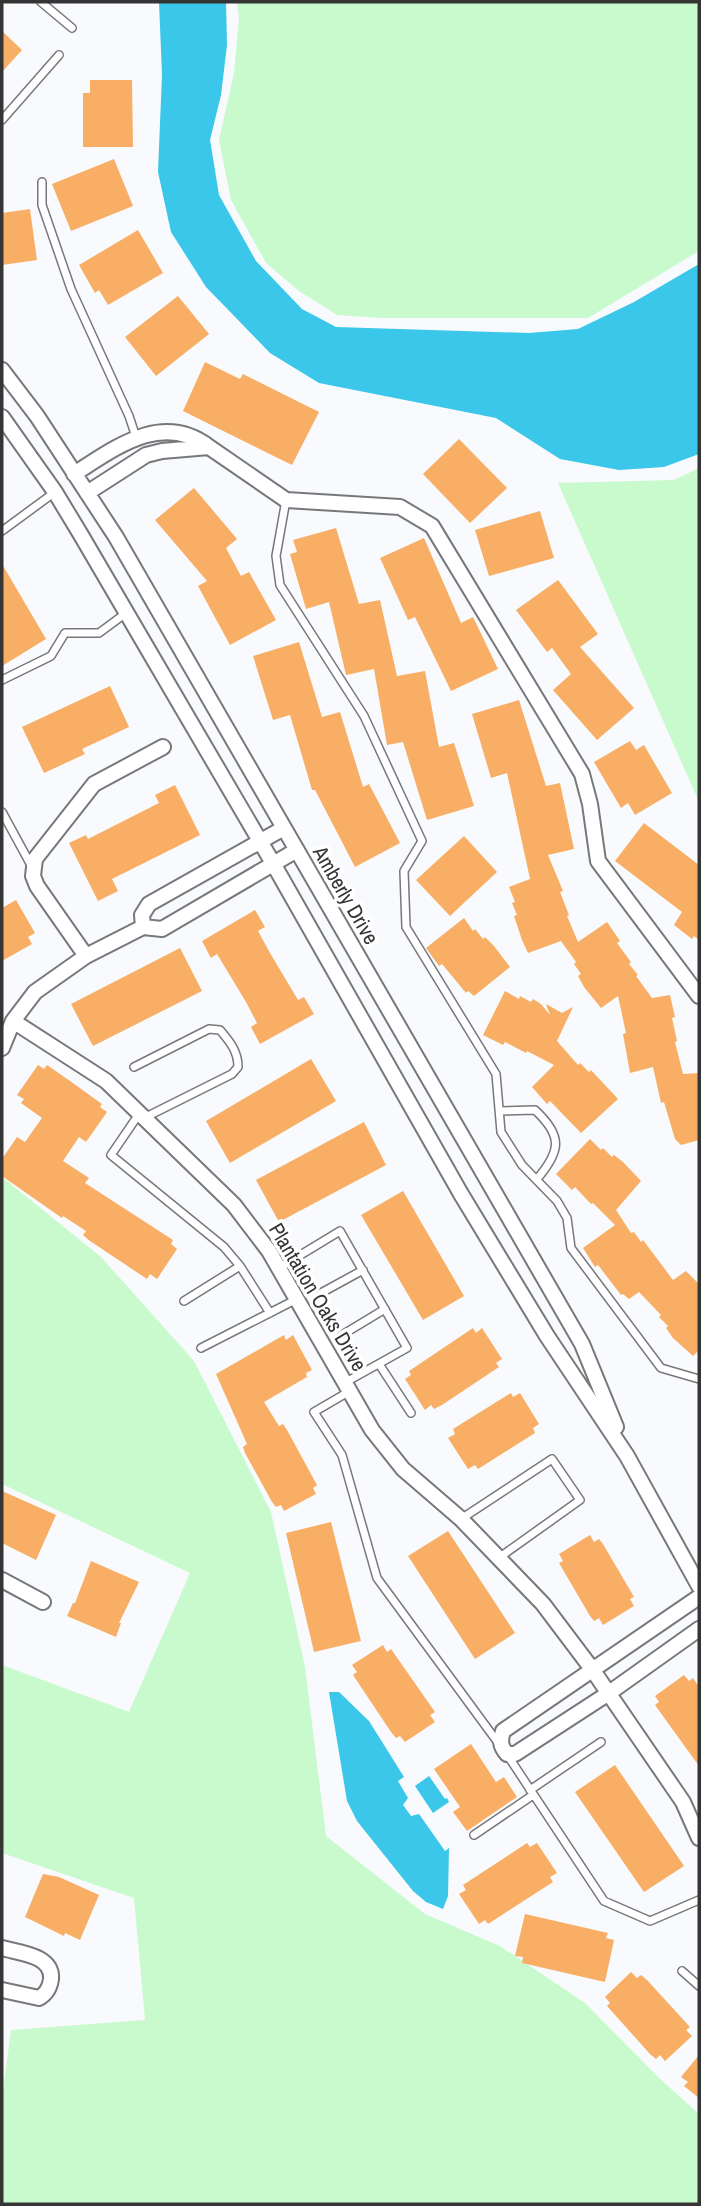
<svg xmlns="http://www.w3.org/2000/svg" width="701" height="2206" font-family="'Archivo Narrow',sans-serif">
	<rect width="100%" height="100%" fill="#f8fafd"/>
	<path fill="#c9facd" d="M 237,2 L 699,2 L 699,251 L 588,318 L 380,318 L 337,315 L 299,291 L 266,263 L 231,200 L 219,140 L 234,73 L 239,18 Z
		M 699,468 L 699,802 L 558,483 L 674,480 Z
		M 2,1177 L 101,1257 L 194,1361 L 271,1512 L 305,1667 L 326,1836 L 425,1914 L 500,1946 L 585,2003 L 658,2077 L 699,2114 L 699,2204 L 2,2204 L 2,2098 L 11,2030 L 145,2020 L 134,1898 L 2,1853 L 2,1665 L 129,1712 L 190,1573 L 2,1484 Z"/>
	<path fill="#3ac7ea" d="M 159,2 L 226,2 L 227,45 L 221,95 L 210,140 L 219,195 L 256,261 L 302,309 L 336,327 L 529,333 L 578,329 L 634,302 L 699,264 L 699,454 L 664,467 L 619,470 L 560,459 L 496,418 L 319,383 L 270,353 L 206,287 L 171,232 L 158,172 L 162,75 Z
		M 329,1692 L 339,1692 L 369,1721 L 404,1777 L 398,1781 L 408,1798 L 403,1805 L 411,1816 L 419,1814 L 445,1851 L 449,1848 L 448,1896 L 443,1909 L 426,1902 L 413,1891 L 357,1821 L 347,1801 Z
		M 429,1776 L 445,1799 L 447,1798 L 449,1802 L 433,1813 L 415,1786 Z"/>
	<path fill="#f8ae64" d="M 2,31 L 22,50 L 2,72 Z
		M 90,80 L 132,80 L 133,147 L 83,147 L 83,93 L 90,93 Z
		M 114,159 L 133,206 L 71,231 L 52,184 Z
		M 30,209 L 37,260 L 2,265 L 2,213 Z
		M 138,230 L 163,273 L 108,305 L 99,290 L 95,293 L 79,265 Z
		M 178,296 L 209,334 L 156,376 L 125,337 Z
		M 205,362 L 240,379 L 243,374 L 319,412 L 292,465 L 183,411 Z
		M 459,439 L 507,488 L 470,523 L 423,474 Z
		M 194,488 L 237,539 L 226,548 L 241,576 L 249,572 L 276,620 L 230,645 L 198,586 L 207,581 L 155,520 Z
		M 540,511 L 554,558 L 489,576 L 475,530 Z
		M 336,528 L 359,604 L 380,600 L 397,676 L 425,671 L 439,747 L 454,743 L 474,806 L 427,820 L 403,742 L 387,745 L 374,669 L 346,675 L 329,602 L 306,609 L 290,554 L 297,552 L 293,540 Z
		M 424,538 L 461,623 L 473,617 L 498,669 L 451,691 L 415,617 L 408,620 L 380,558 Z
		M 2,564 L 46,639 L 2,666 Z
		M 558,580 L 598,634 L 580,647 L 634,708 L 597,740 L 553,690 L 571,674 L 552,648 L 547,652 L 516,610 Z
		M 299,642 L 322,717 L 340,712 L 363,787 L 369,784 L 400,843 L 355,867 L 315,790 L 312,790 L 290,715 L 273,720 L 253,656 Z
		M 110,686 L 129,727 L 82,749 L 85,754 L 44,773 L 22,727 Z
		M 519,700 L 546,786 L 560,783 L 574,849 L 548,855 L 563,891 L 560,892 L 569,915 L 567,916 L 578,942 L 607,922 L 620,941 L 617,943 L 631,962 L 629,964 L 638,975 L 636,976 L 652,998 L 670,995 L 675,1017 L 672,1018 L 677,1041 L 675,1042 L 683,1074 L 699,1073 L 699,1140 L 681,1145 L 675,1139 L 664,1102 L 661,1103 L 653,1067 L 630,1073 L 623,1034 L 626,1033 L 618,996 L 601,1008 L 584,987 L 578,976 L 581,974 L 574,964 L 576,962 L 561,941 L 528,953 L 522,940 L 514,916 L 517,915 L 512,903 L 515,902 L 509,887 L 530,879 L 507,773 L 491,778 L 472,714 Z
		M 630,741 L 636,750 L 644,745 L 672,793 L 635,815 L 628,803 L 621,808 L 594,762 Z
		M 175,785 L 200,835 L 112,879 L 118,891 L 98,901 L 69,843 L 86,835 L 88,839 L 159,803 L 155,795 Z
		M 644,823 L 699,865 L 699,940 L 694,936 L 692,939 L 674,925 L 682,912 L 615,861 Z
		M 464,836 L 497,872 L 450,916 L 416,880 Z
		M 16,900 L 35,933 L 28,937 L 32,944 L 2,961 L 2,908 Z
		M 255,910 L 265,927 L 258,931 L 270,953 L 298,1000 L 304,997 L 314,1014 L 260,1044 L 251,1027 L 257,1023 L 246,1002 L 217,954 L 211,958 L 202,941 Z
		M 464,918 L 473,931 L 475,929 L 483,939 L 485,937 L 494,946 L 510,967 L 474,996 L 468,991 L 466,993 L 442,964 L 439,966 L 426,948 Z
		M 180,948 L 202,991 L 93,1046 L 71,1004 Z
		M 505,991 L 519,999 L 520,996 L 531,1002 L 533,999 L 541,1004 L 550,1015 L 546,1004 L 562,1013 L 573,1007 L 557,1041 L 578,1065 L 580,1063 L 589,1072 L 591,1070 L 618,1099 L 581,1133 L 550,1101 L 547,1104 L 532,1087 L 554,1065 L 527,1051 L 526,1053 L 505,1042 L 503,1045 L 483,1035 Z
		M 311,1059 L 336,1101 L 230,1163 L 206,1121 Z
		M 38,1065 L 44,1069 L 47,1065 L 70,1081 L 102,1104 L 100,1107 L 107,1112 L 86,1142 L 79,1137 L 63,1161 L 89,1178 L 85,1183 L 173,1240 L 171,1244 L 177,1249 L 157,1279 L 150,1274 L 147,1279 L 90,1241 L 83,1235 L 86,1231 L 63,1216 L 62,1218 L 2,1176 L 2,1159 L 17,1137 L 25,1142 L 42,1118 L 21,1103 L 24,1099 L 17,1095 Z
		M 364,1122 L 386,1165 L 279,1222 L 256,1180 Z
		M 590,1139 L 601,1150 L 603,1148 L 612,1157 L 614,1155 L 623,1162 L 641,1181 L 616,1210 L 631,1233 L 634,1232 L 641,1242 L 643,1240 L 673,1280 L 686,1271 L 699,1284 L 699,1350 L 693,1356 L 673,1338 L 666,1328 L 668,1326 L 659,1317 L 661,1315 L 639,1292 L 629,1299 L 623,1294 L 621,1295 L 598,1265 L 595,1267 L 583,1248 L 615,1225 L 593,1203 L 591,1204 L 575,1187 L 572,1190 L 556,1174 Z
		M 403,1191 L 464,1296 L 423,1320 L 361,1215 Z
		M 473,1328 L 476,1333 L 482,1328 L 502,1359 L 496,1363 L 499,1367 L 442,1405 L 434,1409 L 431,1405 L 425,1410 L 405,1379 L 411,1375 L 409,1371 Z
		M 284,1335 L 286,1340 L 293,1335 L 312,1370 L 306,1373 L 307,1377 L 264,1402 L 279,1426 L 283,1424 L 287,1430 L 317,1485 L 313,1488 L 316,1494 L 284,1511 L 281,1505 L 276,1507 L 272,1502 L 245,1453 L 243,1447 L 247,1444 L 216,1374 Z
		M 511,1393 L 513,1397 L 520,1393 L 539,1424 L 533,1428 L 535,1433 L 478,1469 L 475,1465 L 468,1469 L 448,1438 L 455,1434 L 453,1429 Z
		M 2,1491 L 56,1515 L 36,1560 L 2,1543 Z
		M 331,1522 L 361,1641 L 314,1652 L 286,1533 Z
		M 448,1531 L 515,1633 L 475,1659 L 408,1556 Z
		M 590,1535 L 594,1542 L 599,1539 L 603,1544 L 634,1597 L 630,1599 L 634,1606 L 603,1625 L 599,1618 L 594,1621 L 590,1616 L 559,1563 L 563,1561 L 559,1554 Z
		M 91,1561 L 139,1582 L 119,1623 L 121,1623 L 116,1637 L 67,1616 L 73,1603 L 75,1603 Z
		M 383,1645 L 387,1652 L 391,1649 L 435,1712 L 430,1715 L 435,1722 L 405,1742 L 400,1736 L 396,1738 L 391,1732 L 353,1675 L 357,1672 L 352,1665 Z
		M 684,1675 L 689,1681 L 693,1678 L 699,1687 L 699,1766 L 655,1705 L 659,1702 L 655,1696 Z
		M 471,1744 L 496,1782 L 504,1777 L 517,1797 L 467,1831 L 453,1812 L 460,1807 L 434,1769 Z
		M 615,1765 L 684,1866 L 644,1892 L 575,1792 Z
		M 527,1843 L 530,1847 L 537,1843 L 557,1873 L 550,1877 L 553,1882 L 488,1924 L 485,1920 L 479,1924 L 459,1894 L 466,1890 L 463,1885 Z
		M 43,1874 L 59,1877 L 99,1895 L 80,1940 L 65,1933 L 64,1936 L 25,1917 Z
		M 525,1914 L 608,1933 L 606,1938 L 614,1940 L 605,1982 L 522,1963 L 523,1957 L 515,1956 Z
		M 631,1972 L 637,1978 L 641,1975 L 647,1980 L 690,2027 L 686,2030 L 692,2036 L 665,2061 L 660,2055 L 656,2059 L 650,2054 L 607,2006 L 610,2003 L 605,1997 Z
		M 699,2055 L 699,2098 L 684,2086 L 688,2082 L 681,2077 Z"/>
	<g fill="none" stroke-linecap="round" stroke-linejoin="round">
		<g stroke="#77787b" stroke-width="10">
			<path id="service" d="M 41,2 L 72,28
				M 2,120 L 59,55
				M 42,182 L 42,205 L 71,289 L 129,416 L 136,437
				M 286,500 L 276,556 L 280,585 L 364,716 L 422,841 L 404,871 L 406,927 L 496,1074 L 501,1132 L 522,1165 L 557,1201 L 567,1218 L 571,1248 L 661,1368 L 699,1379
				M 2,531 L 55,492
				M 2,680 L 51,656 L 65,633 L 99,633 L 126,613
				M 2,812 L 32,867
				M 134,1067 L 209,1029 L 220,1030 C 230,1042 238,1051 238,1067 L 232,1074 L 146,1117
				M 500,1111 L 535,1110 C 563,1136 561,1151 537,1179
				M 139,1114 L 111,1155 L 224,1247 L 240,1266 L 270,1313
				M 279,1268 L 340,1231 L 407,1348 L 346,1382
				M 321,1293 L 363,1270
				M 184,1301 L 240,1266
				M 342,1335 L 385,1309
				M 201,1348 L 297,1299
				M 379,1364 L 411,1413
				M 350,1391 L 314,1412 L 342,1455 L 377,1578 L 499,1744
				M 461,1519 L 552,1459 L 580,1500 L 500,1557
				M 506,1753 L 604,1901 L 650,1921 L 699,1900
				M 530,1790 L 601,1742
				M 474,1835 L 533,1795
				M 682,1971 L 699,1986"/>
		</g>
		<g stroke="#77787b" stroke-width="18">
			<path id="minor" d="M 2,370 L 37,416 L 116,537 L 582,1344 L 616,1427
				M 2,417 L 55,492 L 81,535 L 274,865 L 461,1194 L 547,1336 L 627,1456 L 699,1586
				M 209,447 L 286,500 L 400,507 L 432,526 L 582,774 L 590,804 L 598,861 L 699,996
				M 74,474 C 115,448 162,411 209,447 L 162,451 L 146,455 L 87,493
				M 143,927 L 142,915 L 149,904 L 284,828
				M 86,956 L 37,886 L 33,876 L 35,859 L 94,784 L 163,747
				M 13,1021 L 106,1081 L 234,1205 L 269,1251 L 372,1430 L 403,1469 L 461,1519 L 543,1604 L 592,1669 L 683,1802 L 699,1838
				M 2,1048 L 13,1021 L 35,992 L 86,956 L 143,927 L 162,929 L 297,850
				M 2,1580 L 43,1602
				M 699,1597 L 503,1731 C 500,1741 500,1746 507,1754 L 515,1754 L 609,1693 L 699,1629
				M 2,1948 C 19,1953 53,1955 51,1979 C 50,1987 46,1994 39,1998 L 2,1990"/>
		</g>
		<use href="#service" stroke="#fff" stroke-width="7"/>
		<use href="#minor" stroke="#fff" stroke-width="14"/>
	</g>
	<g text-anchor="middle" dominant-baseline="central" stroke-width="7" stroke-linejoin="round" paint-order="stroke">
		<g font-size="21" fill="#353536" stroke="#fff">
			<text transform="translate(346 895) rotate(60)">Amberly Drive</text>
			<text transform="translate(318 1297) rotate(59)">Plantation Oaks Drive</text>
		</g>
	</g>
	<rect width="701" height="2206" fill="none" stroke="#353536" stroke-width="7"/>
</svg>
